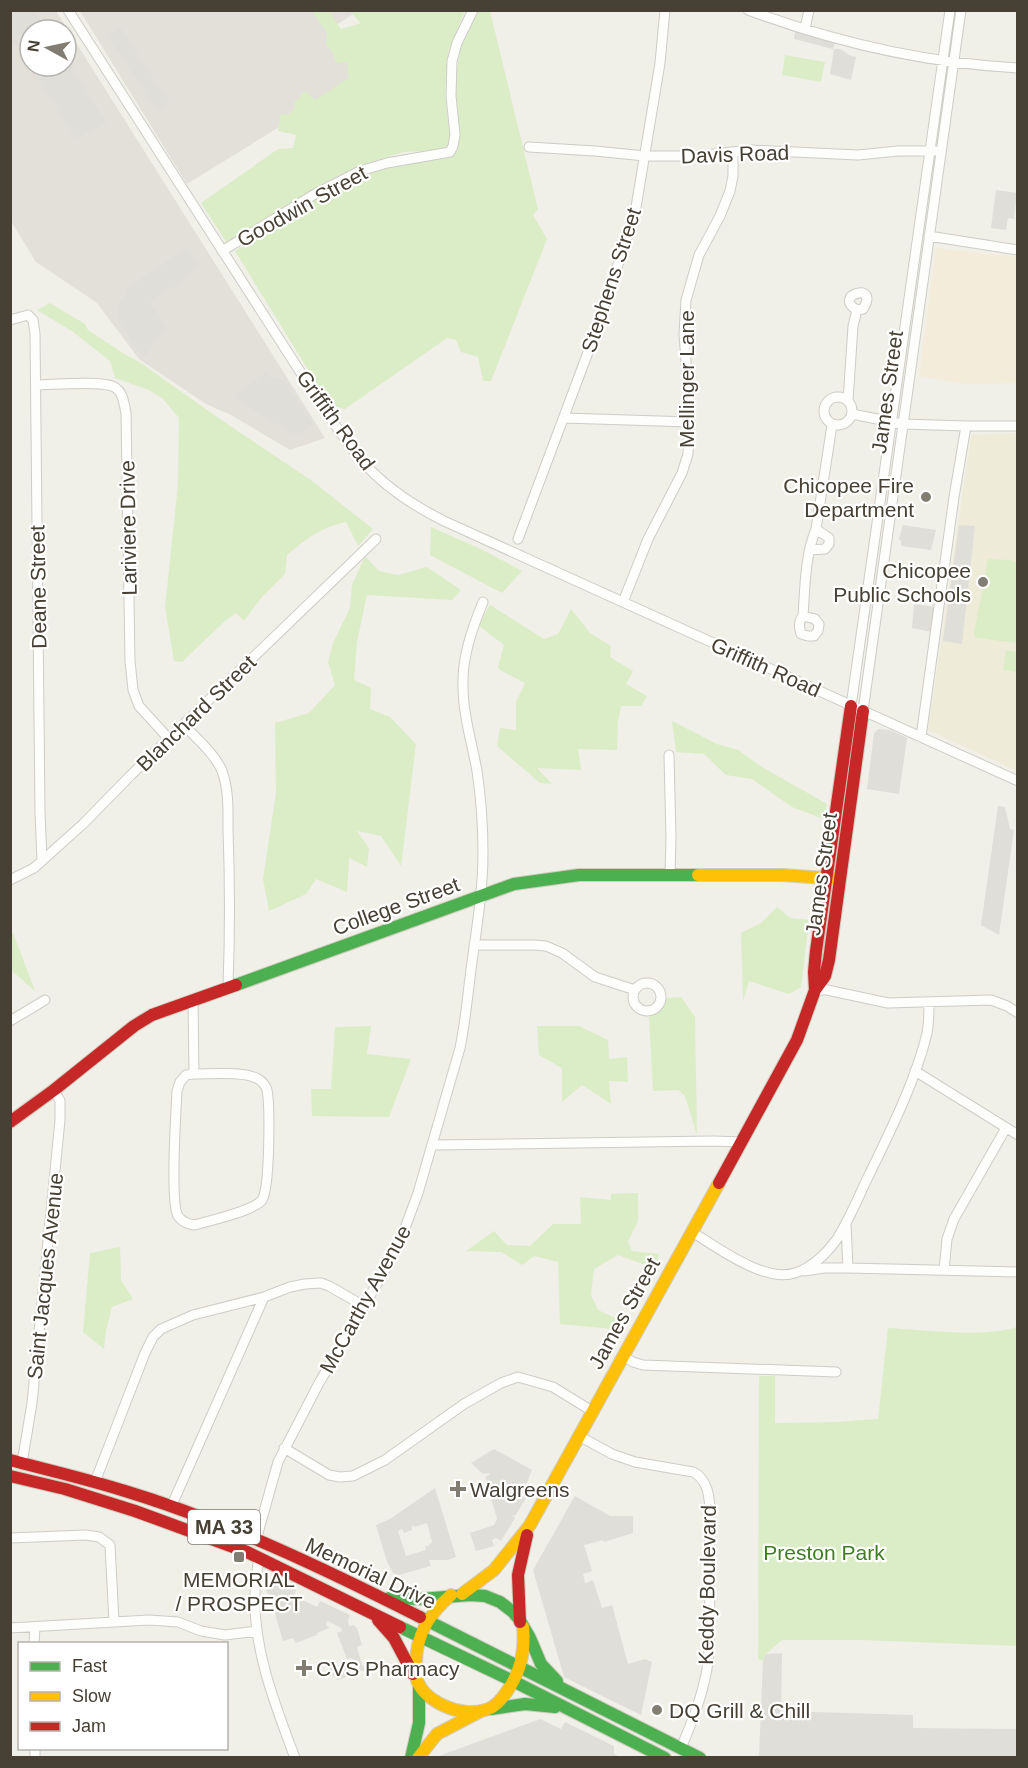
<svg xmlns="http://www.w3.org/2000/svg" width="1028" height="1768" font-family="Arial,sans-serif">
	<rect width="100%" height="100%" fill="#f0efe8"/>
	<path fill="#f4ecda" d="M 936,248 L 1017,257 L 1017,383 L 967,384 L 919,376 Z"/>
	<path fill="#e3e0d9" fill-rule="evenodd" d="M 11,11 L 56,11 L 325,438 L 290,450 L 231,415 L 206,404 L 139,359 L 97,303 L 36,262 L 11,221 ZM 30,30 L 66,30 L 66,66 L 30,66 Z
		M 80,11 L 358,11 L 327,31 L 357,79 L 187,184 Z"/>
	<path fill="#efebd9" d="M 1017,433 L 1017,771 L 928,730 L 971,435 Z"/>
	<path fill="#dbedc6" d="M 312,11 L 329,11 L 341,29 L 361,23 L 352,14 L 354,11 L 465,11 L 448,52 L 445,95 L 451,143 L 446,150 L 403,152 L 368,163 L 341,174 L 227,243 L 201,203 L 278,149 L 293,148 L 296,135 L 278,131 L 281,114 L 288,115 L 295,108 L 294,103 L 305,91 L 315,100 L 349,78 L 347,62 L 336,63 L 333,52 L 326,45 L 327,33 Z
		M 477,11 L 490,11 L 538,209 L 533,215 L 547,239 L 491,381 L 483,381 L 478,357 L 461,352 L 456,340 L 447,338 L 345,409 L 331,407 L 235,251 L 339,185 L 370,170 L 452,156 L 458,150 L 458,136 L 455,104 L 456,73 L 462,41 Z
		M 785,55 L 825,62 L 821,82 L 782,75 Z
		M 50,303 L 85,324 L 88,330 L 126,355 L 141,363 L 214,415 L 312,481 L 373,529 L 358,546 L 346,522 C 321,527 306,539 287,555 L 285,574 L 261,598 L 244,621 L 236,613 L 225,621 L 182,662 L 174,661 L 165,607 L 178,485 L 179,418 L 163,399 L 149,390 L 115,378 L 110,361 L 72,331 L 37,310 Z
		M 431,527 L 483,550 L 522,571 L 502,593 L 430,555 Z
		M 365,556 L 379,571 L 398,575 L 427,567 L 461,590 L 452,600 L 367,595 L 357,642 L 354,680 L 371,688 L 370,709 L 390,717 L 416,744 L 401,866 L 381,836 L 357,831 L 369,848 L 367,867 L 349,858 L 347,892 L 316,879 L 306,894 L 269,911 L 263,879 L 276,793 L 275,723 L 309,713 L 335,685 L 328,662 L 333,643 L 350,608 L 352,585 Z
		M 988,559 L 1011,560 L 1017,562 L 1017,643 L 976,638 L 974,633 Z
		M 490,605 L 544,639 L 558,634 L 571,609 L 590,633 L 611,646 L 610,657 L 633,671 L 626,684 L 647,696 L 641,706 L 621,706 L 618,721 L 617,750 L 578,749 L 581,770 L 537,768 L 552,784 L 540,783 L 497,746 L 500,728 L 516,730 L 516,702 L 525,683 L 500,670 L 498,667 L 504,645 L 478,625 Z
		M 1006,650 L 1017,652 L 1017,672 L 1003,670 Z
		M 672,721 L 717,744 L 738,750 L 762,767 L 827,804 L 824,819 L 792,807 L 752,779 L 726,775 L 704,754 L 676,752 Z
		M 777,907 L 790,918 L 809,920 L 801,987 L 789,994 L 749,981 L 743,1001 L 741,933 L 761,923 Z
		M 13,933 L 35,991 L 11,970 L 11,934 Z
		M 681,997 L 695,1017 L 697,1135 L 685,1096 L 678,1090 L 653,1091 L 649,1017 L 662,1009 L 665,998 Z
		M 371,1026 L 367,1054 L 411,1059 L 389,1117 L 312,1116 L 311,1089 L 331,1089 L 335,1027 Z
		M 537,1026 L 579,1026 L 608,1040 L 609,1059 L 627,1057 L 628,1082 L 609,1081 L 611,1104 L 582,1085 L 562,1102 L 562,1068 L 539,1055 Z
		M 638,1193 L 638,1221 L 628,1242 L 632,1251 L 659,1254 L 656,1269 L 618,1255 L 594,1269 L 591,1295 L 598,1310 L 625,1322 L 623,1330 L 560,1324 L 558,1262 L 534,1256 L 522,1265 L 501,1252 L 466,1251 L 494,1231 L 507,1245 L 530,1246 L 553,1224 L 581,1224 L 580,1197 L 611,1200 L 611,1194 Z
		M 120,1247 L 121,1280 L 133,1299 L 112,1307 L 106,1330 L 104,1349 L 83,1332 L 90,1253 Z
		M 1017,1327 L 1017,1646 L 862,1640 L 782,1640 L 766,1654 L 763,1661 L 758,1659 L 759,1376 L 775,1376 L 775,1423 L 835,1422 L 878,1419 L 888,1328 C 925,1330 983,1338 1017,1327 Z"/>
	<path fill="#dfded8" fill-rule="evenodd" d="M 12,11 L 35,11 L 48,30 L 30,30 L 30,66 L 66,66 L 66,58 L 107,123 L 76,139 L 16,45 L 11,47 L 11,12 Z
		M 120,27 L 171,105 L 158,113 L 108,36 Z
		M 795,32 L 835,43 L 833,49 L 794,39 Z
		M 834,49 L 840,49 L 849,55 L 856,57 L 851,80 L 830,74 Z
		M 996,190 L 1017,193 L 1014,219 L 1008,218 L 1006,230 L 991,228 Z
		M 187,248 L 200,267 L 192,272 L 193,274 L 150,302 L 168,330 L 155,342 L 144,358 L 134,346 L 118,320 L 116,312 L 118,303 L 127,295 L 124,290 Z
		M 267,372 L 271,378 L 278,378 L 285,382 L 314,425 L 298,434 L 292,434 L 247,406 L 236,397 L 235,393 Z
		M 903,525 L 936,530 L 931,550 L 901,546 L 901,541 L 899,539 Z
		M 959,525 L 975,526 L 962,644 L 943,641 Z
		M 914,604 L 935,607 L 932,632 L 912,628 Z
		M 878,729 L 890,730 L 907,738 L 899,794 L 867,789 L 874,733 Z
		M 998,806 L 1005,807 L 1010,829 L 1014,830 L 999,935 L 981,925 Z
		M 494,1449 L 532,1470 L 523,1492 L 528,1495 L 515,1516 L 511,1515 L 515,1518 L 501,1541 L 496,1538 L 492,1540 L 494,1546 L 476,1551 L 470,1533 L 494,1525 L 497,1519 L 485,1477 L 490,1474 L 489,1473 L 483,1474 L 471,1463 Z
		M 435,1488 L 456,1557 L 447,1560 L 430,1560 L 429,1561 L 431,1566 L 395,1576 L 387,1562 L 376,1525 L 390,1519 ZM 427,1523 L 432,1542 L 427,1547 L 425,1545 L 426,1550 L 406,1556 L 398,1531 L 402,1529 L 404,1533 L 412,1530 L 412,1525 L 414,1527 Z
		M 575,1496 L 610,1516 L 633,1516 L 633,1533 L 604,1542 L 603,1540 L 584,1545 L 592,1571 L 583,1574 L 585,1583 L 593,1580 L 602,1608 L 612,1605 L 628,1664 L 645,1659 L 652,1662 L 641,1715 L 564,1677 L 533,1570 Z
		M 279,1584 L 282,1590 L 285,1585 L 296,1590 L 294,1596 L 317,1607 L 320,1601 L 350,1615 L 348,1621 L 349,1626 L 354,1625 L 357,1628 L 362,1645 L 357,1647 L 362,1665 L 367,1669 L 338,1680 L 332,1675 L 330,1668 L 351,1661 L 352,1658 L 347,1659 L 337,1633 L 342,1631 L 341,1628 L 328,1621 L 326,1624 L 329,1628 L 317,1633 L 317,1635 L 296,1643 L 293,1638 L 283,1641 L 272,1603 L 265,1588 Z
		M 782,1653 L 781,1711 L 913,1715 L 913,1728 L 1017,1729 L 1017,1757 L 759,1757 L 763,1661 L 766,1654 Z
		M 540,1719 L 561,1729 L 565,1722 L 614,1746 L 614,1754 L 620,1757 L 436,1757 Z"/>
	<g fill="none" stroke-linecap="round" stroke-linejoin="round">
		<g stroke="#ceccc6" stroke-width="11">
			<path id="street" d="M 68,10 L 324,409 C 337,428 349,446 364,463 C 386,488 414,506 444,521 L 1018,781
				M 748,10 C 834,42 925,63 1018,68
				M 805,29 L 809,10
				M 529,147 L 595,151 L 645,156 L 697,156 L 750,150 L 858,155 L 898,151 L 936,151
				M 929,236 L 1018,250
				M 222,251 L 315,194 L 360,171 L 387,163 L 450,152 L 453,146 L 455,135 L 451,96 L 452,61 L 457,43 L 473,10
				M 10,320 L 28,315 L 33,320 L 35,334 L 40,812 L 42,861
				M 36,385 C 52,385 102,380 114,387 C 123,391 124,404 126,413 L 130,661 L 133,690 L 139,706 L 169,739
				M824 411a14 14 0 1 1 28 0a14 14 0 1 1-28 0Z
				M 848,401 L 853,326 L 857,310 L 863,309 C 881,281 831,295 857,310
				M 852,414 L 902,424 L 966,426 L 1018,426
				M 564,418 L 690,422
				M 518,539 L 587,355 L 625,244 L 636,207 L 660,63 L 665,10
				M 810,550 L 825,549 L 829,544 L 829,538 L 816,529
				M 623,602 L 648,539 L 682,473 L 688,454 L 690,415 L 684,334 L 686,300 L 699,255 L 720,216 L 730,191 L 733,176 L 733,153
				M 803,616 L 815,619 L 819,624 L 818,631 L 814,636 L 808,636 L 801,634 C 799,627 798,622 803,616 C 805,587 805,555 816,529 L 832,425
				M 851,706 L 950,10
				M 863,711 L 961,10
				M 184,725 C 197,739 215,754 222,771 C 229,790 228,811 228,830 C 230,883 230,934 228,986
				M 921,737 L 954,497 L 966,426
				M 669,755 L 671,838 L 670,874
				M 10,880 L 34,868 L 83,824 L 131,775 L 376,539
				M 474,945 L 534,945 L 546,946 L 562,953 L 595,977 L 635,990
				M633 997a14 14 0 1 1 28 0a14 14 0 1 1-28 0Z
				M 815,990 L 827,990 L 888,1003 L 991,1000 L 1007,1006 L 1018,1013
				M 193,1000 L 194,1074 C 211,1074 245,1071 258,1079 C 262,1081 266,1086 267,1090 C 270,1106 270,1188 262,1200 C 254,1211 209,1221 194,1225 C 187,1224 182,1222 178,1216 C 170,1203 176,1112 177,1091 L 180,1082 L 186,1075 L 194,1074
				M 10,1021 L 45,1000
				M 915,1071 L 1018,1135
				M 432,1145 L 713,1141 L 742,1142
				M 846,1225 L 848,1268
				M 692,1232 C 717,1247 764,1283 795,1273 C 812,1268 828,1252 837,1239 C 849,1220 858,1198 868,1177 C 889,1134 916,1080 927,1033 C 929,1023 929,1012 929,1002
				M 944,1270 L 947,1239 L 954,1219 L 1006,1128
				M 804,1271 L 824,1268 L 848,1268 L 1018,1272
				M 622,1356 L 633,1362 L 643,1365 L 836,1372
				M 579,1436 L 612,1454 L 635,1462 L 693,1472 C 700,1475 704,1481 707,1489 C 713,1511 709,1540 709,1563 C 709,1598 712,1634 707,1669 C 702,1697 692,1722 681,1748
				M 284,1448 L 329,1475 L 340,1477 L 353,1476 L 385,1460 L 464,1404 L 501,1383 L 518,1377 L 553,1387 L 592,1411
				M 22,1463 L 32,1403 L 60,1120 L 60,1101 L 54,1090
				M 95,1482 L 145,1353 L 153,1337 L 161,1329 L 193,1315 L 264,1297 L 290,1287 L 305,1284 L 321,1283 L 329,1286 L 364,1306
				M 171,1507 L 264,1297
				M 10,1538 L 86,1535 L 99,1537 L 110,1545 L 114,1622
				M 256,1540 L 278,1462 L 319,1383 L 385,1270 L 405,1228 L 418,1193 L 460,1048 C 466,1019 468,990 472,962 C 477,926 483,889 483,853 C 483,826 481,798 477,771 C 472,743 463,715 463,686 C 462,657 472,629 483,602
				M 259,1558 C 257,1570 255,1583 255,1595 C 253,1650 276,1707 295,1758
				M 10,1628 L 149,1620 L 178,1622 L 201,1631 L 225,1635 L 257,1631
				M 34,1644 L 35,1627
				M 35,1748 L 35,1758"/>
		</g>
		<g stroke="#d0ccbe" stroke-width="14">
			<path id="fast" d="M 236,985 L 514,884 L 579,875 L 698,875
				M 389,1598 L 421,1599 L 470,1595 L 485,1596 L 500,1602 L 513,1612 L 519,1619 L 530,1638 L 541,1664 L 557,1681
				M 420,1617 L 700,1758
				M 400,1627 L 513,1681 L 665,1758
				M 491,1709 L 525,1704 L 555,1707
				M 411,1758 L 419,1723 L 419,1685"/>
		</g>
		<g stroke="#d0ccbe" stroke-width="14">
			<path id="slow" d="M 698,875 L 782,875 L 839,879
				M 462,1594 L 494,1570 L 530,1525 L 719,1183
				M 451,1595 C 430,1613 416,1634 416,1663 C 416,1667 415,1672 416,1677 C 422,1702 462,1718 485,1710 C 497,1707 505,1695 511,1685 C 522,1667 525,1648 523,1627
				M 418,1758 L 437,1734 L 481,1711"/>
		</g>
		<g stroke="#d0ccbe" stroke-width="14">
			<path id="jam" d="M 815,990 L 814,972 L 816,951 L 851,706
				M 10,1122 L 54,1090 L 134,1026 L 152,1015 L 236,985
				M 719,1183 L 797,1040 L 815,990 L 825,976 L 829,960 L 863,711
				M 10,1460 C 48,1470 87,1479 125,1491 C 227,1522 325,1569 420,1617
				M 10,1476 L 65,1489 L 135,1511 L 247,1552 L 400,1627
				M 378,1620 L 394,1638 L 413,1674
				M 520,1622 L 518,1575 L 527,1535"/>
		</g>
		<use href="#street" stroke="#fdfdfc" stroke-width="9"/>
		<use href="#fast" stroke="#4caf50" stroke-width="12"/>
		<use href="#slow" stroke="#ffc107" stroke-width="12"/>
		<use href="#jam" stroke="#c62828" stroke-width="12"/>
	</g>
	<g fill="#827d73" stroke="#fff" stroke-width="2">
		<circle cx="926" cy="497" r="6"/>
		<circle cx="983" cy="582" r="6"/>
		<path d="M455 1480h6v6h6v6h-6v6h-6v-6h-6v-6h6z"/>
		<rect x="233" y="1551" width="12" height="12" rx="3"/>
		<path d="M301 1659h6v6h6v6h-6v6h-6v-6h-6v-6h6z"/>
		<circle cx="657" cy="1710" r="6"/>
	</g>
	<g text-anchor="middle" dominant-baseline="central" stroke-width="4.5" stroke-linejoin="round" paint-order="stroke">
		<rect fill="#fff" stroke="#7e7971" stroke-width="1.5" x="188" y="1510" width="72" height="34" rx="4.5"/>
		<g font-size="20" font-weight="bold" fill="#474034">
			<text x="224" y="1527">MA 33</text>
		</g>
		<g font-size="21" fill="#474034" stroke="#fff">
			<text transform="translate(735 154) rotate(-2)">Davis Road</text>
			<text transform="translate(302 206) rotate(-29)">Goodwin Street</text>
			<text transform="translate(611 280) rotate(-72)">Stephens Street</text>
			<text transform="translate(686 379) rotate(-90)">Mellinger Lane</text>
			<text transform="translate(887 392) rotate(-82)">James Street</text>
			<text transform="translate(336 420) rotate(54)">Griffith Road</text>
			<text transform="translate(128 528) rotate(-91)">Lariviere Drive</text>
			<text transform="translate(38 587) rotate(-91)">Deane Street</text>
			<text transform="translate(766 667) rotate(24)">Griffith Road</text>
			<text transform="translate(196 713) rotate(-44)">Blanchard Street</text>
			<text transform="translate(821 874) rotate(-82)">James Street</text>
			<text transform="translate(396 906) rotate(-20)">College Street</text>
			<text transform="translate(45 1276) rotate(-84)">Saint Jacques Avenue</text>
			<text transform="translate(365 1299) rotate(-61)">McCarthy Avenue</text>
			<text transform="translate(624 1313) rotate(-61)">James Street</text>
			<text transform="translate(371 1573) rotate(25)">Memorial Drive</text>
			<text transform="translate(707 1585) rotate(-89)">Keddy Boulevard</text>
		</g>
		<g font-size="21" fill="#474034" stroke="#fff" text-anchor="start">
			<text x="914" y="485" text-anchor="end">Chicopee Fire<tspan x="914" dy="24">Department</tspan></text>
			<text x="971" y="570" text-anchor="end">Chicopee<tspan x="971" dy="24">Public Schools</tspan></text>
			<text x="470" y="1489">Walgreens</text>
			<text x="239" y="1579" text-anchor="middle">MEMORIAL<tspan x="239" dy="24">/ PROSPECT</tspan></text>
			<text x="316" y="1668">CVS Pharmacy</text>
			<text x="669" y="1710">DQ Grill &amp; Chill</text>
		</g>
		<g font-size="21" fill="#3f7d22" stroke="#fff">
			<text x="824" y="1552">Preston Park</text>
		</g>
	</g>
	<rect width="1028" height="1768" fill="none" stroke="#474034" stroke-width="24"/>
	<rect x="18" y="1642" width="210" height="108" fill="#ffffff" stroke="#b5b3ae" stroke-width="1.5"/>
	<rect x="30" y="1662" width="30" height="9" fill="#4caf50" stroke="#b5b3ae" stroke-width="1.5"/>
	<text x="72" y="1672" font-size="18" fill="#474034">Fast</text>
	<rect x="30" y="1692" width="30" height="9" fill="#ffc107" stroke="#b5b3ae" stroke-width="1.5"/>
	<text x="72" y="1702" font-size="18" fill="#474034">Slow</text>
	<rect x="30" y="1722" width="30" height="9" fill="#c62828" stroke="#b5b3ae" stroke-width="1.5"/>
	<text x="72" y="1732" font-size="18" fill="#474034">Jam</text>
	<g transform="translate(48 48) rotate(278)"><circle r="28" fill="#ffffff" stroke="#b5b3ae" stroke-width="1.5"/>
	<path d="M0-4.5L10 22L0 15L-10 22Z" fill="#827d73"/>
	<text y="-9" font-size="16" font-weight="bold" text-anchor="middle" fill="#474034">N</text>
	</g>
</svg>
